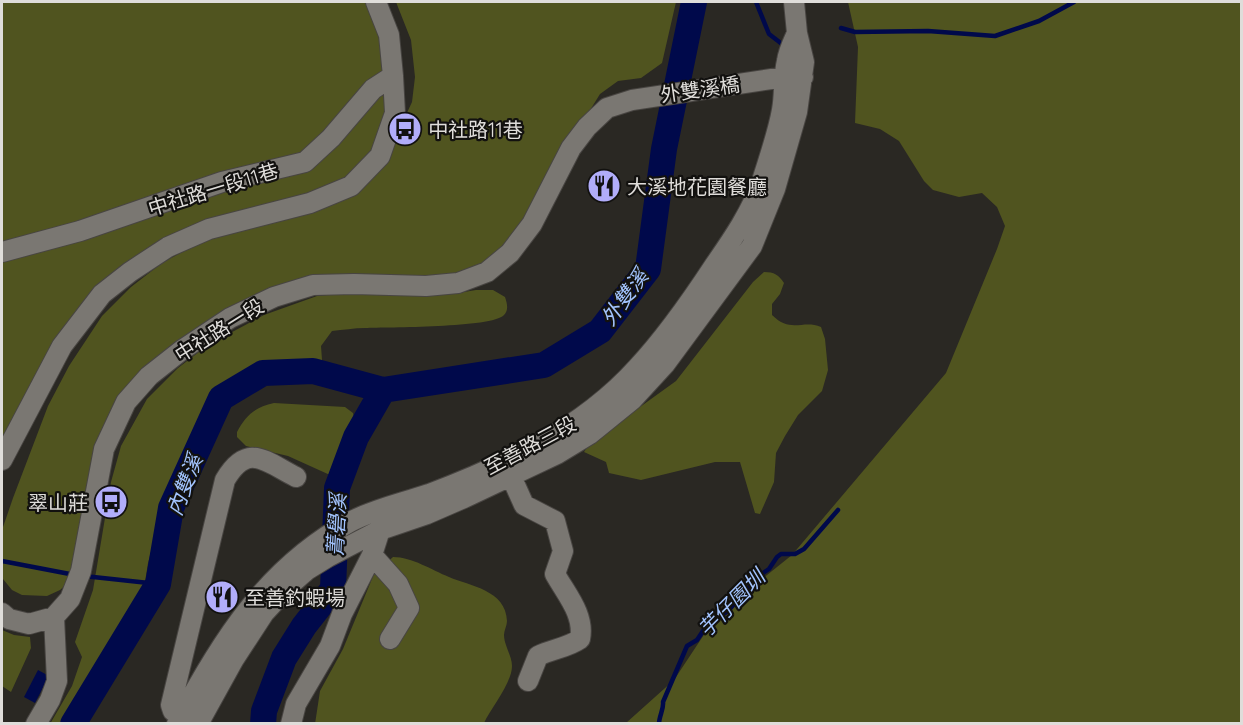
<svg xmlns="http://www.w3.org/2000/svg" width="1243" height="725" font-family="Quicksand,'Noto Sans TC',sans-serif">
	<rect width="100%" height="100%" fill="#2a2823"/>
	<path fill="#50541f" d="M 2,2 L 369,2 L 380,26 L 386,112 L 378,139 L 369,157 L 349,178 L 128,265 L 2,445 Z
		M 396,2 L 676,2 L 662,63 L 641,78 L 618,81 L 600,94 L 505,248 L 485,265 L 452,278 L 315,279 L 136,380 L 71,580 L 60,590 L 47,596 L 22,595 L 12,590 L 3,579 L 2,571 L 2,530 L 13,498 L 48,406 L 69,366 L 102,316 L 131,287 L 162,263 L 197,244 L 239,228 L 318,205 L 394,141 L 412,102 L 415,77 L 411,40 Z
		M 848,2 L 1241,2 L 1241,723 L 626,723 L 674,680 L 717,615 L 792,555 L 946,373 L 997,249 L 1005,226 L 997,207 L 982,193 L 959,197 L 933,190 L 924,181 L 899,141 L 880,129 L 855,123 L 858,47 Z
		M 764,272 C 774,272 779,275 784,283 L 780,294 L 772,304 L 772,315 C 791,334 803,319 821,327 L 825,339 L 828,370 L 822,391 L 798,415 L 785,436 L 776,453 L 774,482 L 760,514 L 755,513 L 740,462 L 715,462 L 641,480 L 609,473 L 606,462 L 584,452 L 590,443 L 676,381 L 753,282 Z
		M 476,290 L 493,290 L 505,297 C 507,303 509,310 504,315 C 492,328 387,327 365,328 C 354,328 343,330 332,331 L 321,346 L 322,360 L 306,366 L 283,366 L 241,378 L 222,388 L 207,410 L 161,515 L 148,563 L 144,588 L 137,612 L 68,723 L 50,724 L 72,686 L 82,657 L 75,642 L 93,590 L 111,482 L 121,446 L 147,399 L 178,368 L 208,345 L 264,315 L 317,296 L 358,292 L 458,293 Z
		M 274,403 L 345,407 L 353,413 L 355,423 L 336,475 L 330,475 L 288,456 L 246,446 L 237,437 L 237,432 C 246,415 255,407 274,403 Z
		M 393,557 C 412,557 432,570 449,577 C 470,586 506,590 507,621 C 507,626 504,630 504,635 C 504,645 512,656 512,666 C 512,683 491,708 484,723 L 315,724 L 320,691 L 343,649 L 374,574 Z
		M 2,630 L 14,635 L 30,637 L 31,648 L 11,692 L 2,686 Z"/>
	<path fill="#00094b" d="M 38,670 L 49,676 L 35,703 L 24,697 Z"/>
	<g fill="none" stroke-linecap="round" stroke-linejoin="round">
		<path stroke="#00094b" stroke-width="4.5" d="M 756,2 L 769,34 L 782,44
			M 841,28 L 855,32 L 928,31 L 995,36 L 1039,21 L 1074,2
			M 2,561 L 75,575
			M 84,576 L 158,584
			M 659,724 C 659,716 664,709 663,702 L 687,646 L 697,640 L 705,628 L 728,611 L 760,575 L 769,569 L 777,557 L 781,554 L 795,554 L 804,549 L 838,510"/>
		<path stroke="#00094b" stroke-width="26" d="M 73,724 L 158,584 L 171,508 L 221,398 L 263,373 L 313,371 L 383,390 L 544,365 L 600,331 L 648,269 L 664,149 L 694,2
			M 263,724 L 264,711 L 284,658 L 304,626 L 333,589 L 337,488 L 356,437 L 383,390"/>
		<g stroke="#484542" stroke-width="22">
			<path id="minor" d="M 2,252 L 80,231 L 222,182 L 305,162 L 331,138 L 373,89 L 393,76
				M 2,460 L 62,346 L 102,294 L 130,272 L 168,247 L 209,229 L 310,203 L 351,186 L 380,156 L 395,113 L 393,76 L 389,35 L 376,2
				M 511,476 L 524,505 L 555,521 L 563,551 L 555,574 C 566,594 585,615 580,639 C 567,648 552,649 538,656 L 528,681
				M 372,555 L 398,584 L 409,608 L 390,639
				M 2,613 L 9,619 L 29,624 L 54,617 L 70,599 L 81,571 L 104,449 L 126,402 L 149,376 L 182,350 L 230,318 L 274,297 L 313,285 L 354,284 L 426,286 L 458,283 L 487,272 L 510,253 L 532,224 L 571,148 L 587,127 L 607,108 L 632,100 L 785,77 L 803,77
				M 191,723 L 173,711 L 171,705 L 225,480 C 248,441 266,462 296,477
				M 36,724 L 50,700 L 57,681 L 54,617
				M 177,724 C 220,642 267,567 350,522 C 374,509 403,503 429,494 C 504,466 583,428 637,368 C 666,337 691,301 714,266 C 732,240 752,211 762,181 C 769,158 778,133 782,110 C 785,94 783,77 787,61 C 788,52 793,42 797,33
				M 198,724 L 234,659 L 264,613 L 291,584 L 307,570 L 328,557 L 380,530 L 427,514 L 464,498 L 557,454 L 590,434 L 632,400 L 665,364 L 752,246 L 775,189 L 797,112 L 804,62 L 797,33 L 794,2
				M 291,724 L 296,704 L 330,646 L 342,614 L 372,555 L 380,530"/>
		</g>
		<use href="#minor" stroke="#7a7772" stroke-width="20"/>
	</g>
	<defs>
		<g id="bus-disc" transform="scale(1.725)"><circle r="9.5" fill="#b1adfa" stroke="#12110f"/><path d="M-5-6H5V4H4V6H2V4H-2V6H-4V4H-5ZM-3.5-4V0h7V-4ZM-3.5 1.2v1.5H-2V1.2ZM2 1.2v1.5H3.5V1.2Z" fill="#111"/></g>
		<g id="restaurant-disc" transform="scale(1.725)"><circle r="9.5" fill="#b1adfa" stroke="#12110f"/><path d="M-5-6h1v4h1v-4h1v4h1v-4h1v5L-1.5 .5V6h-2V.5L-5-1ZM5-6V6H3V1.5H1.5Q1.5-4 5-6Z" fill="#111"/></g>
	</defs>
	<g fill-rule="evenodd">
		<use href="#bus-disc" x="405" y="129"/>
		<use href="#restaurant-disc" x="604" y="186"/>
		<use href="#bus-disc" x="111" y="502"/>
		<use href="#restaurant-disc" x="222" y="597"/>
	</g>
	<g text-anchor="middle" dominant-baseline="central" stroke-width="4.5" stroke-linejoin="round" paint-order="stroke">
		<g font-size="20" fill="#dfddda" stroke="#12110f">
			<text transform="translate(700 89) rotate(-8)">外雙溪橋</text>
			<text transform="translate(213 189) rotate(-17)">中社路一段11巷</text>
			<text transform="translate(219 330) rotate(-32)">中社路一段</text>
			<text transform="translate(530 445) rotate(-28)">至善路三段</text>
		</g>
		<g font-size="20" fill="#dfddda" stroke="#12110f" text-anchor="start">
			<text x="428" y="129">中社路11巷</text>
			<text x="627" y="186">大溪地花園餐廳</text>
			<text x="88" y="502" text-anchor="end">翠山莊</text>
			<text x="245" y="597">至善釣蝦場</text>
		</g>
		<g font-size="21" font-style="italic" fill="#a2c3fd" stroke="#12110f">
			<text transform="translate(624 297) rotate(-54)">外雙溪</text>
			<text transform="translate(184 485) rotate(-69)">內雙溪</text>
			<text transform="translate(336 525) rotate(-87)">菁礐溪</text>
			<text transform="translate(731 603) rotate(-45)">芋仔園圳</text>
		</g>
	</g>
	<rect width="1243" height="725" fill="none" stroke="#dfddda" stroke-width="6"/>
</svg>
